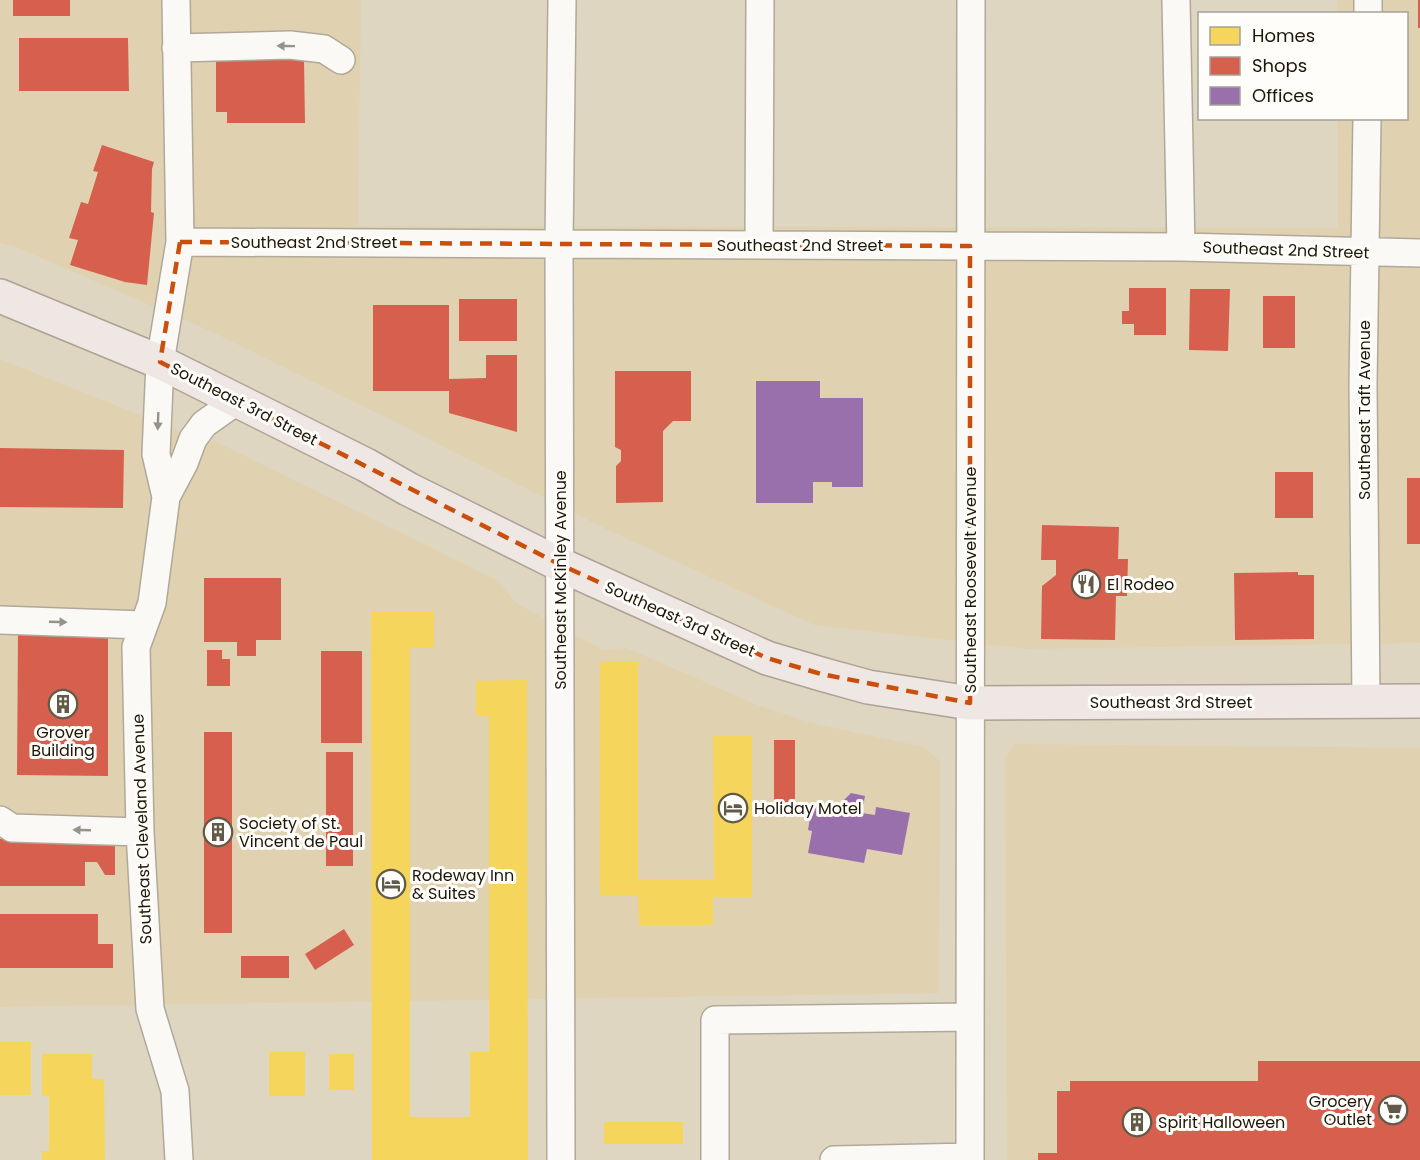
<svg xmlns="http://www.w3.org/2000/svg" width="1420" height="1160" font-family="Poppins,sans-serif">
	<rect width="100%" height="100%" fill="#ded6c1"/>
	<path fill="#e0d2b0" d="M 0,0 L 361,0 L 358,226 L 1338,228 L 1338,119 L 1406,118 L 1406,14 L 1337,13 L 1337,0 L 1420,0 L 1420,643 L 1028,649 L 814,625 L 606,529 L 393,421 L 210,331 L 16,247 L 0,243 Z
		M 0,359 L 207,442 L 215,441 L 498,581 L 516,603 L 603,650 L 627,648 L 755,704 L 812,723 L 924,747 L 940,761 L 939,993 L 0,1007 Z
		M 1014,744 L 1420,748 L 1420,1160 L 1007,1160 L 1005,758 Z"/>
	<path fill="#f6d55c" d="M 371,611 L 434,611 L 434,648 L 410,648 L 410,1117 L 470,1117 L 470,1052 L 489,1052 L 489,716 L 476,716 L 476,681 L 527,680 L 528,1160 L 372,1160 Z
		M 600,662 L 638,662 L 638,879 L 714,879 L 713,736 L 752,736 L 752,897 L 713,897 L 713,925 L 639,925 L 638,895 L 600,895 Z
		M 0,1042 L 31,1042 L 31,1095 L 0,1095 Z
		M 269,1052 L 305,1052 L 305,1096 L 269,1096 Z
		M 42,1054 L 92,1054 L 92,1079 L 104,1079 L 105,1160 L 42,1160 L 42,1151 L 49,1151 L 49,1096 L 42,1096 Z
		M 329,1054 L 354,1054 L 354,1090 L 329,1090 Z
		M 604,1122 L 683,1122 L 683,1144 L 604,1144 Z"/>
	<path fill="#d6604d" d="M 13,0 L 70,0 L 70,16 L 13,16 Z
		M 1418,0 L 1420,0 L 1420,28 L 1418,28 Z
		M 19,38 L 128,38 L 129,91 L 19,91 Z
		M 216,60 L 304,60 L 305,123 L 227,123 L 227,112 L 216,112 Z
		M 102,145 L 154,162 L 152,169 L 151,212 L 154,213 L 147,285 L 125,282 L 70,265 L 78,240 L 69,238 L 81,202 L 88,204 L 98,172 L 93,171 Z
		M 1129,288 L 1166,288 L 1166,335 L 1134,335 L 1134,324 L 1122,324 L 1122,311 L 1129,311 Z
		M 1190,289 L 1230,289 L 1228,351 L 1189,350 Z
		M 1263,296 L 1295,296 L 1295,348 L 1263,348 Z
		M 459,299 L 517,299 L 517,341 L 459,341 Z
		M 373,305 L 449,305 L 449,379 L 486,378 L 486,355 L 517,355 L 517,432 L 449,413 L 449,391 L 373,391 Z
		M 615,371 L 691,371 L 691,421 L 673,421 L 663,431 L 663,502 L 616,503 L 616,466 L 621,461 L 621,450 L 615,447 Z
		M 0,448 L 124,450 L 123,508 L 0,507 Z
		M 1275,472 L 1313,472 L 1313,518 L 1275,518 Z
		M 1407,478 L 1420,478 L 1420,544 L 1407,544 Z
		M 1042,525 L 1119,527 L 1118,559 L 1128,559 L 1127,596 L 1116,596 L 1115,640 L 1041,639 L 1042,586 L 1056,575 L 1056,560 L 1041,560 Z
		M 1298,572 L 1298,575 L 1314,575 L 1314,639 L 1235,640 L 1234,573 Z
		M 204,578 L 281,578 L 281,640 L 256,640 L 256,656 L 237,656 L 237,642 L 204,642 Z
		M 18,633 L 108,633 L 108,776 L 17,775 Z
		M 207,650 L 222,650 L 222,659 L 230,659 L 230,686 L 207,686 Z
		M 321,651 L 362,651 L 362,743 L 321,743 Z
		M 204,732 L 232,732 L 232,933 L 204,933 Z
		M 774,740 L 795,740 L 795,811 L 774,811 Z
		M 326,752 L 353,752 L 353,866 L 326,866 Z
		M 0,839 L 115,840 L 115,875 L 105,875 L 97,862 L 85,862 L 85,886 L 0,886 Z
		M 0,914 L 98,914 L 98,944 L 113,944 L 113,968 L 0,968 Z
		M 344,929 L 354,945 L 315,970 L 305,954 Z
		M 241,956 L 289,956 L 289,978 L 241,978 Z
		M 1258,1061 L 1420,1061 L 1420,1160 L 1038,1160 L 1038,1153 L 1057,1153 L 1057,1091 L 1070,1091 L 1070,1081 L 1258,1081 Z"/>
	<path fill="#9970ab" d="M 756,381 L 820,381 L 820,398 L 863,398 L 863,487 L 832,487 L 832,482 L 813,482 L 813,503 L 756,503 Z
		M 851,793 L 865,796 L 862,813 L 875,815 L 876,807 L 910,813 L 902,855 L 867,849 L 864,863 L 808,853 L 812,831 L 808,830 L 812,805 L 835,809 Z"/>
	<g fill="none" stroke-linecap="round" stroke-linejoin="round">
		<g stroke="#b0a999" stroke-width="30">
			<path id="minor" d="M 1176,0 L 1181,247
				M 1368,14 L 1368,0
				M 176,48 L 290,45 L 324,49 L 341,60
				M 180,242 L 1181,247 L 1420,253
				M 759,244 L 760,0
				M 166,497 L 156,454 L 160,362 L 180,242 L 176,0
				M 0,620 L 144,625
				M 1366,701 L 1363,385 L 1367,118
				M 0,820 L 12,828 L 140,832
				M 179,1160 L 175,1091 L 150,1009 L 140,832 L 136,647 L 152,603 L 166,497 L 184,463 L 193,439 L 204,424 L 238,400
				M 561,1160 L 559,243 L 562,0
				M 715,1160 L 715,1020 L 970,1017
				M 834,1160 L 970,1157
				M 970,1160 L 971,0"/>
		</g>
		<g stroke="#afa194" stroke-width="36">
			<path id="major" d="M 0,296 L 160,362 L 366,465 L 408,489 L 561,565 L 767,658 L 821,674 L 868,687 L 970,703 L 1420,701"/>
		</g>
		<use href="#minor" stroke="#faf9f6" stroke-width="27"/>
		<use href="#major" stroke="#eee7e3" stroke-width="33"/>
	</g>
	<defs><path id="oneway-solid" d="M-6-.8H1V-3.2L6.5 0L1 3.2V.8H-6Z" transform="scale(1.5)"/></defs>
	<g fill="#97938b">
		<use href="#oneway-solid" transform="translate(286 46) rotate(-179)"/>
		<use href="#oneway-solid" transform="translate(158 421) rotate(92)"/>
		<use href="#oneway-solid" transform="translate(58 622) rotate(2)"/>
		<use href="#oneway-solid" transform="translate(82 830) rotate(-178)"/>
	</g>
	<path fill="none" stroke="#ca4f0c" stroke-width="4.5" stroke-dasharray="12 8" stroke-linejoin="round" d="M 180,242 L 970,246 L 970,703 L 821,674 L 767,658 L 561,565 L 160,362 Z"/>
	<defs>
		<g id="restaurant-ring" transform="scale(1.5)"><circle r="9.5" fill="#fefdf9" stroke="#615a49" stroke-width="1.5"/><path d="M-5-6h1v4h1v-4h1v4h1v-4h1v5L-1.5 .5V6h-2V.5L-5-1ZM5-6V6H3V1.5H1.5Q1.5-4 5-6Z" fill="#615a49"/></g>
		<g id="building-ring" transform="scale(1.5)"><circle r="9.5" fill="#fefdf9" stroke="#615a49" stroke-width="1.5"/><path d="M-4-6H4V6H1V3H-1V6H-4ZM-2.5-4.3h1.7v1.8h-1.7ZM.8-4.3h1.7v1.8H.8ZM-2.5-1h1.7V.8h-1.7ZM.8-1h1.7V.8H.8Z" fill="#615a49"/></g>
		<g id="hotel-ring" transform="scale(1.5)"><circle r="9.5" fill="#fefdf9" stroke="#615a49" stroke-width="1.5"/><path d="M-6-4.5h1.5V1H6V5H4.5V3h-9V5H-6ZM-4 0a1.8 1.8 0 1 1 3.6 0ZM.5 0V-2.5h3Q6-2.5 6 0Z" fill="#615a49"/></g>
		<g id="supermarket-ring" transform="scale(1.5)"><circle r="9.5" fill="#fefdf9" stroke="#615a49" stroke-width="1.5"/><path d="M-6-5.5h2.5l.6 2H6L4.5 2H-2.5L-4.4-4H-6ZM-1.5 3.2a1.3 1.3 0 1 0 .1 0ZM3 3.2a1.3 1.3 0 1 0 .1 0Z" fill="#615a49"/></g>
	</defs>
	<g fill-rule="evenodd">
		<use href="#restaurant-ring" x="1086" y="584"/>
		<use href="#building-ring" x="63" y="704"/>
		<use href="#hotel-ring" x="733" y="808"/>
		<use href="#building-ring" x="218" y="832"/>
		<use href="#hotel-ring" x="391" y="884"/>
		<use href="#supermarket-ring" x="1393" y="1110"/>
		<use href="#building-ring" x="1137" y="1122"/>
	</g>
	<g text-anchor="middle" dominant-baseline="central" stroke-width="6" stroke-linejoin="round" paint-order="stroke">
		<g font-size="16" fill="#1d1709" stroke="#fefdf9">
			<text x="314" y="242">Southeast 2nd Street</text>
			<text x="800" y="245">Southeast 2nd Street</text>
			<text transform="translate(1286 250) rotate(2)">Southeast 2nd Street</text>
			<text transform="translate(244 404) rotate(27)">Southeast 3rd Street</text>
			<text transform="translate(1364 410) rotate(-90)">Southeast Taft Avenue</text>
			<text transform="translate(560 580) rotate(-90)">Southeast McKinley Avenue</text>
			<text transform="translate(970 580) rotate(-90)">Southeast Roosevelt Avenue</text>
			<text transform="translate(680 619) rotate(24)">Southeast 3rd Street</text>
			<text x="1171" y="702">Southeast 3rd Street</text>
			<text transform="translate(142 829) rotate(-92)">Southeast Cleveland Avenue</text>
		</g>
		<g font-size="16" fill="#1d1709" stroke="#fefdf9" text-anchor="start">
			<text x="1107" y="584">El Rodeo</text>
			<text x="63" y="732" text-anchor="middle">Grover<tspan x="63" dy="18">Building</tspan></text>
			<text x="754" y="808">Holiday Motel</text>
			<text x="239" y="823">Society of St.<tspan x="239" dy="18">Vincent de Paul</tspan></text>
			<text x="412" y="875">Rodeway Inn<tspan x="412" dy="18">&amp; Suites</tspan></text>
			<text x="1372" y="1101" text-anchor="end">Grocery<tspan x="1372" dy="18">Outlet</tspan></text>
			<text x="1158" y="1122">Spirit Halloween</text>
		</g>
	</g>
	<rect x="1198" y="12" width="210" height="108" fill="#fefdf9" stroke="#a4a199" stroke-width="1.5"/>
	<rect x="1210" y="27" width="30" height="18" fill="#f6d55c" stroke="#a4a199" stroke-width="1.5"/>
	<text x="1252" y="42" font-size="18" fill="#1d1709">Homes</text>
	<rect x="1210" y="57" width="30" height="18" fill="#d6604d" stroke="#a4a199" stroke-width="1.5"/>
	<text x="1252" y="72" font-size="18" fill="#1d1709">Shops</text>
	<rect x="1210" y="87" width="30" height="18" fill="#9970ab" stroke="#a4a199" stroke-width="1.5"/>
	<text x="1252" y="102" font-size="18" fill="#1d1709">Offices</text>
</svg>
